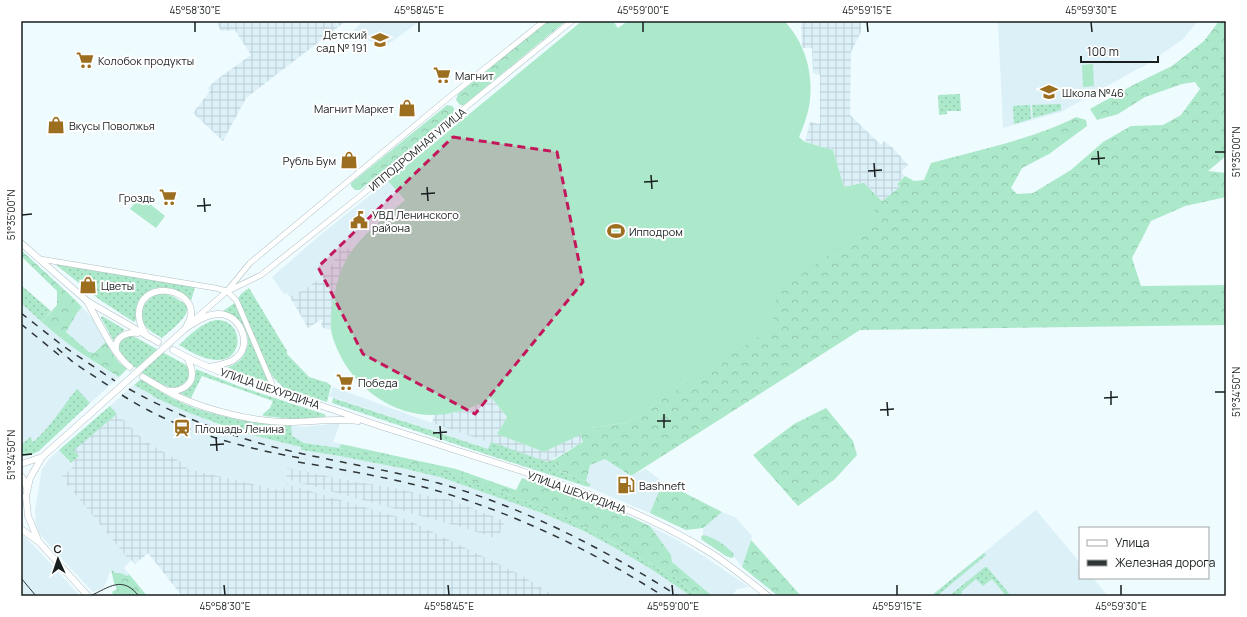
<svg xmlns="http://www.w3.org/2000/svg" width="1247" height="617" font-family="Manrope,sans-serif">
	<defs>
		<pattern id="industrial-grid" width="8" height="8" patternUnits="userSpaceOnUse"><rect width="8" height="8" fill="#dbf0f7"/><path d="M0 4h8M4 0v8" fill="none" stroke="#bbcdd3"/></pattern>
		<pattern id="grass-dots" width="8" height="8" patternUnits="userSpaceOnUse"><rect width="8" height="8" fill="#ace8ca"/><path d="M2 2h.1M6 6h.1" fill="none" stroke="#93c7ad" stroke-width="1.8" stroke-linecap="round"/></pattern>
		<pattern id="forest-crowns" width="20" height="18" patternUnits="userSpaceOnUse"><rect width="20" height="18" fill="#ace8ca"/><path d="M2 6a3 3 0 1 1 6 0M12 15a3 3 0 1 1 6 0" fill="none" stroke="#93c7ad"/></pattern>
	</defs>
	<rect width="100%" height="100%" fill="#eefbff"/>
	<path fill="#dbf0f7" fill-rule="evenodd" d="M 363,21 L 420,21 L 383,48 L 352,32 Z
		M 998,21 L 1198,21 L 1183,39 L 1146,65 L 1132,72 L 1061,112 L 1003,128 Z
		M 388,181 L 405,200 L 379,221 L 362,238 L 353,251 L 342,247 L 328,272 L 308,287 L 290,297 L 287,293 L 284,294 L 272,277 L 324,232 Z
		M 21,303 L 53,331 L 98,365 L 119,377 L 90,403 L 77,390 L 51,424 L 39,437 L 33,442 L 29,437 L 21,445 Z
		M 82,307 L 92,318 L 106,342 L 94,353 L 89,352 L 66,332 L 77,313 Z
		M 134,385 L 155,397 L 214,423 L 240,432 L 301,447 L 301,450 L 334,455 L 406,469 L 443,478 L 542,513 L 584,531 L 617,549 L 651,569 L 691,596 L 554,596 L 523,576 L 284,491 L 188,469 L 181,462 L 145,441 L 117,414 L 110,406 ZM 287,469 L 400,489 L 440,499 L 449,499 L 505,521 L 496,539 L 468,529 L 286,479 Z
		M 333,387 L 432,423 L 491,442 L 488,449 L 329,396 Z
		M 340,423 L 333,442 L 341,444 L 339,448 L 304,443 L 291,436 L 291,426 L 305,427 Z
		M 59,450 L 73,467 L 61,477 L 130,561 L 124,568 L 129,574 L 128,576 L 124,574 L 115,574 L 111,569 L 108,578 L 103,588 L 93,592 L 50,546 L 39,533 L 36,527 L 35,511 L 42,469 L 50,458 Z
		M 605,459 L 630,476 L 646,469 L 663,482 L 650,513 L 588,487 L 591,484 L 586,482 L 590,464 Z
		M 1036,510 L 1080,563 L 1080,578 L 1093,578 L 1108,596 L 931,596 Z
		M 722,512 L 735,517 L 752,536 L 742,567 L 734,557 L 703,535 L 703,528 Z
		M 650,526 L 679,541 L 708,559 L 749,587 L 737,589 L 731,596 L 711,596 L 672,562 L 671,555 Z
		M 21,533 L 38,550 L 80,596 L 21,596 Z"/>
	<path fill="url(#industrial-grid)" d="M 216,21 L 346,21 L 246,98 L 223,141 L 193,113 L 210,91 L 208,88 L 216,80 L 251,55 L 235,30 L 221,31 Z
		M 801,21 L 861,21 L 861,32 L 851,52 L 850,115 L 881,145 L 884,141 L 894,149 L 908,165 L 901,172 L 905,176 L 897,183 L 900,187 L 882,201 L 864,183 L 844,187 L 833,150 L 805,142 L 810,122 L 820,124 L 820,75 L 813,73 L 812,48 L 802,48 Z
		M 342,246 L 353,251 L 347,259 L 334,300 L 331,330 L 321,327 L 322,319 L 308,328 L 290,297 L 308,287 L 328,272 Z
		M 492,397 L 507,417 L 497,434 L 544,452 L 580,434 L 583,442 L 547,462 L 432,423 L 434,415 L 454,413 L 474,407 Z
		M 117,414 L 145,441 L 181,462 L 188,469 L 283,491 L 286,484 L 408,520 L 523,576 L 554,596 L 182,596 L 148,553 L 135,564 L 131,560 L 130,561 L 61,477 L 73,467 L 71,463 L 79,456 L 73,450 Z
		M 287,468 L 347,480 L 400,489 L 440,499 L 449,499 L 505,521 L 497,539 L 468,529 L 286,479 Z"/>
	<path fill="url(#grass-dots)" d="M 960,94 L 961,111 L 947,111 L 947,114 L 939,115 L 938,95 Z
		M 1061,104 L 1061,110 L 1033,118 L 1032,105 Z
		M 1030,105 L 1031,119 L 1014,124 L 1013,106 Z
		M 55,264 L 195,287 L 191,301 C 176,288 152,278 140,302 C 136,307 135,314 136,320 L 134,322 L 100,300 Z
		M 21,285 L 51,311 L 42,322 L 21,303 Z
		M 249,288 L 287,351 L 287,354 L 309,377 L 328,383 L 331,386 L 327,402 L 285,389 L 273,377 L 266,365 L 238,300 C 239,294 245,291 249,288 Z
		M 156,294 C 165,293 173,295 180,301 C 183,302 186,304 187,307 C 190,316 169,332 162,338 C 156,334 148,331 144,324 C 137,312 146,300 156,294 Z
		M 236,302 L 269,383 L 268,384 L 262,382 L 261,380 L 225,369 C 230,366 236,364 241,359 C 257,339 243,319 223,311 Z
		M 102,316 L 124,329 L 124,330 L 119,334 L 113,340 L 101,318 Z
		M 216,320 C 244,319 245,361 217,360 C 203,360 190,351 179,345 C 190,335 201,323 216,320 Z
		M 133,336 L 186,365 C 196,376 183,390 170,387 C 158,385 124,362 120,351 C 117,346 120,342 124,337 Z
		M 196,369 L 238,386 L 324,414 L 326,416 L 324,418 L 294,419 L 263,416 L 263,414 L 270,408 L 273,401 L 202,376 L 191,398 L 179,393 C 191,391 195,380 196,369 Z
		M 141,379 C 151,385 161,392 172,398 C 209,417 251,422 291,426 L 292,436 L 304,443 L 339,448 L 455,474 L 572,519 L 676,578 L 698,596 L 691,596 L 651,569 L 617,549 L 584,531 L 542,513 L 443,478 L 406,469 L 334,455 L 301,450 L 301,447 L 240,432 L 187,412 L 154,397 L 152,395 L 134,385 Z
		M 77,389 L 90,403 L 39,451 L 31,455 L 21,456 L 21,445 L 30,437 L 33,442 C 51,427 62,407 77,389 Z
		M 333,398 L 488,449 L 491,442 L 547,462 L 555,459 L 558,470 L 591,484 L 588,487 L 485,454 L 332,403 Z
		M 110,406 L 117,414 L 74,450 L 79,456 L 71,463 L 59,450 Z
		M 984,553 L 986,555 L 937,596 L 931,596 Z
		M 985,567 L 987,567 L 1011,596 L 1006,596 L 992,579 L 983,586 L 976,579 L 961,592 L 962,593 L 958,596 L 949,596 Z"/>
	<path fill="url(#forest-crowns)" d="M 548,21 L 566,21 L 464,105 L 460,105 L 456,100 L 458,94 Z
		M 1219,21 L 1226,21 L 1226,156 L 1208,171 L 1226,173 L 1226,197 L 1185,206 L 1151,221 L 1132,258 L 1141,286 L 1226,285 L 1226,325 L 860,330 L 631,476 L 605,459 L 590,465 L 586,482 L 558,470 L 555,459 L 583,442 L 580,434 L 594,428 L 628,422 L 726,357 L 844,187 L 864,183 L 882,201 L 900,187 L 897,184 L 905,176 L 914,181 L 924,180 L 931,163 C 978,150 1034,139 1076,117 L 1086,120 L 1087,126 L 1049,154 L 1022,168 L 1011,188 L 1017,194 L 1033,193 L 1071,170 L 1103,142 L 1131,126 L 1163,125 L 1181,115 L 1200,89 L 1195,82 L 1182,84 L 1145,97 L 1118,114 L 1097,120 L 1090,109 L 1135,84 L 1172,66 L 1204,41 Z
		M 447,105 L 452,106 L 454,108 L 454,113 L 360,190 L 355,190 L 351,186 L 351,183 Z
		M 21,250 L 71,296 L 82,307 L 77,313 L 66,332 L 89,352 L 94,353 L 106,342 C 112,353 117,362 127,369 L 119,377 C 92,361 65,343 42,322 L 57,305 L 57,291 L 21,256 Z
		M 826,408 L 853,441 L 857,455 L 835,479 L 798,506 L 753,455 L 794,424 Z
		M 341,444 L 456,469 L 516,490 L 522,478 L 584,498 L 613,509 L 650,526 L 671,555 L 672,562 L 712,596 L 698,596 L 676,578 L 572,519 L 454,474 L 339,448 Z
		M 663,482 L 722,512 L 703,528 L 686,530 L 650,513 Z
		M 703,535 C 714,537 725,545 733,553 L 734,557 L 731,558 L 726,556 L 702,540 L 701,537 Z
		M 751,540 L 801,596 L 778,596 L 742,567 Z
		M 111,569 L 115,573 L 120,573 L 128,576 L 129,574 L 147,596 L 114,596 L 112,592 L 117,589 L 114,583 Z"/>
	<path fill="#ace8ca" d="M 582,21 L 613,21 L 618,28 L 628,21 L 784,21 C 804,41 813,71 810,99 C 809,112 804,125 799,137 L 805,142 L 833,150 L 844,187 L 864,183 L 876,201 L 872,224 L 777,292 L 772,328 L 628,422 L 594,428 L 544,452 L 497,434 L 507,417 L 492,398 C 472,408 458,414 435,415 C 395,416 359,391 341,357 C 337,349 332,338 331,329 C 330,308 337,276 347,258 C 362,234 384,218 405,200 L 388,181 Z
		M 1093,64 L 1094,86 L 1083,87 L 1082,65 Z
		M 140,196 L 165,216 L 156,228 L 130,209 Z"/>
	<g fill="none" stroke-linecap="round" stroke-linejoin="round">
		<g stroke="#b2bec2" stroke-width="6">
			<path id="minor" d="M 40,259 L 215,288 L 227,291 L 236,300 L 238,304 L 275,391
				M 228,291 L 261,275 L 359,197 L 461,111 L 572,21
				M 194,320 L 227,291 L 250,263 L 448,98 L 544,21"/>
		</g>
		<g stroke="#b2bec2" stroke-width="7">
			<path id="major" d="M 21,243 L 87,301 L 158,342
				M 88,303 C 98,321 114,355 130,367
				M 186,328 C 195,322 205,315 217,314 C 239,312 254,344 236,358 C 229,364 219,365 210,367
				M 147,336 C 143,330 139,323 139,316 C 137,279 195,286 191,316 C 190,320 187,324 186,328
				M 173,350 C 220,376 274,390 325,407 C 341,412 356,418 371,423 C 398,432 425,440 452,449 C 541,477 631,503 711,553 C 731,566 749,581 768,596
				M 116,351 C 114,337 126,332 138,333
				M 143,377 C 155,384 167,392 181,398 C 211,411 254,422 288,422 C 311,422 335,418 358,421
				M 169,391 C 180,392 193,385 192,373 C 192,367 189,362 187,358
				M 21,464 L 42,457
				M 21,476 L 25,482 L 27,489
				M 27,492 L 30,478 L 42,457 L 88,416
				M 26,496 L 28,516 L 38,540
				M 21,529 L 39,542 L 88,596"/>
		</g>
		<use href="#minor" stroke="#fff" stroke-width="5"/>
		<use href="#major" stroke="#fff" stroke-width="6"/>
		<path stroke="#303637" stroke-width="1" d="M 21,578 L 36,596
			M 90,596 C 110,587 122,575 139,596"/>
		<path stroke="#303637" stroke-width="1.5" stroke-dasharray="7 7" stroke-linecap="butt" d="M 21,313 L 63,346 L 115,381
			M 21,324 L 59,355
			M 57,348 L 74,363 L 109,386
			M 129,389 C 172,413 219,432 266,445 C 323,460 381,468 438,483 C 523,507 603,548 678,596
			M 122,395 C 178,431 242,448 306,459
			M 298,462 C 345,470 392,478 438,491 C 518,515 593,551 663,596"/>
		<g stroke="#b2bec2" stroke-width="7" stroke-linecap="butt">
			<path id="major-bridge" d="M 88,416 L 186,328"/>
		</g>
		<use href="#major-bridge" stroke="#fff" stroke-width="6"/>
	</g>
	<path fill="#c2185b" fill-opacity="0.2" stroke="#c2185b" stroke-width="3" stroke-dasharray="8 5" stroke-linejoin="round" d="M 453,137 L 557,152 L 583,282 L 475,414 L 363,354 L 318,267 Z"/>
	<path fill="none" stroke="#191e1f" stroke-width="1.5" d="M 195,22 L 195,32M 419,22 L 419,32M 643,22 L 643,32M 867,22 L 868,32M 1091,22 L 1092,32M 1098,151 L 1099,165M 1215,152 L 1225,152M 1091,159 L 1105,158M 874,163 L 875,177M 868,171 L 882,170M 651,175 L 652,189M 644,182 L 658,181M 427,187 L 428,201M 421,194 L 435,193M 204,198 L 205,212M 197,206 L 211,205M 22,215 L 32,214M 1111,391 L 1111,405M 1215,392 L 1225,392M 1104,398 L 1118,397M 887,402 L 888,416M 880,410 L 894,409M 664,414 L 664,428M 657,421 L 671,421M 440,426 L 441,440M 433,433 L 447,432M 216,437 L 217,451M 210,445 L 224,444M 22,455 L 32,454M 224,585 L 225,595M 448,585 L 449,595M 672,585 L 673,595M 897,585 L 897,595M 1121,585 L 1121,595"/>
	<defs>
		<g id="school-bare" transform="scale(1.38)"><path d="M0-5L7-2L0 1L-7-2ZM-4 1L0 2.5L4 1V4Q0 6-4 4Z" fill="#9c6e1f" stroke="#fff" stroke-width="2.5" paint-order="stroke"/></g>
		<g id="supermarket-bare" transform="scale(1.38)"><path d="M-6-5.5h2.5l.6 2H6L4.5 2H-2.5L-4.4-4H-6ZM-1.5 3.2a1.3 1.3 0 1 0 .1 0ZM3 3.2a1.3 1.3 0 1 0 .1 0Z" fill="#9c6e1f" stroke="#fff" stroke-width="2.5" paint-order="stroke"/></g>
		<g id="shop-bare" transform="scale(1.38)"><path d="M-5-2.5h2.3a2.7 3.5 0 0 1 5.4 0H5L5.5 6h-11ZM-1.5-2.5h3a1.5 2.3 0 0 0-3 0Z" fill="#9c6e1f" stroke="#fff" stroke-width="2.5" paint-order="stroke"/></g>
		<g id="civic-bare" transform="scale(1.38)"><path d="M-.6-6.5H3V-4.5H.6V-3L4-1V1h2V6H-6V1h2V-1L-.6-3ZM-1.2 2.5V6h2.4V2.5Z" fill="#9c6e1f" stroke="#fff" stroke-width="2.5" paint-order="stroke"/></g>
		<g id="stadium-bare" transform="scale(1.38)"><path d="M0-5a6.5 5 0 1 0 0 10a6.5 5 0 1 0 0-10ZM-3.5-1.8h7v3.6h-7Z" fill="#9c6e1f" stroke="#fff" stroke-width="2.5" paint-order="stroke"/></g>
		<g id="station-bare" transform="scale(1.38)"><path d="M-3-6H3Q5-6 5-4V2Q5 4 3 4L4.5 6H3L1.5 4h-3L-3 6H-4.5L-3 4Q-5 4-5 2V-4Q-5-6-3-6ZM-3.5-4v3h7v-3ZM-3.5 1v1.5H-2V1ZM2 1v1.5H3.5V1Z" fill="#9c6e1f" stroke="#fff" stroke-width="2.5" paint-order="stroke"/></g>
		<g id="fuel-bare" transform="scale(1.38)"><path d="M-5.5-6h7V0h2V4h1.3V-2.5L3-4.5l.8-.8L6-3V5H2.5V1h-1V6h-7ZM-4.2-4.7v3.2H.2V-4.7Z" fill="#9c6e1f" stroke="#fff" stroke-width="2.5" paint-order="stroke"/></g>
	</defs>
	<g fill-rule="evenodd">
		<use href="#school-bare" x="380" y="40"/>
		<use href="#supermarket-bare" x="85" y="60"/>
		<use href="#supermarket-bare" x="442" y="75"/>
		<use href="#school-bare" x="1049" y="92"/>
		<use href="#shop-bare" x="407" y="108"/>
		<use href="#shop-bare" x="56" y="125"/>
		<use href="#shop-bare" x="349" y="160"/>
		<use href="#supermarket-bare" x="168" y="197"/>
		<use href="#civic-bare" x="359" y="220"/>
		<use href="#stadium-bare" x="616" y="231"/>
		<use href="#shop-bare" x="88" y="285"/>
		<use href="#supermarket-bare" x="345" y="382"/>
		<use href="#station-bare" x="182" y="428"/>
		<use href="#fuel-bare" x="626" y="485"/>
	</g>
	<g text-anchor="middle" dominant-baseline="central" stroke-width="4" stroke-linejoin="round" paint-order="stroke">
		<g font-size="11" fill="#191e1f" stroke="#fff" text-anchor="start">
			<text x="367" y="34" text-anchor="end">Детский<tspan x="367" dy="13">сад № 191</tspan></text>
			<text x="98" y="60">Колобок продукты</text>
			<text x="455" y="75">Магнит</text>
			<text x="1062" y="92">Школа №46</text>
			<text x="394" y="108" text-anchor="end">Магнит Маркет</text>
			<text x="69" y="125">Вкусы Поволжья</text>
			<text x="336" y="160" text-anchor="end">Рубль Бум</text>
			<text x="155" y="197" text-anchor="end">Гроздь</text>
			<text x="372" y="214">УВД Ленинского<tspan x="372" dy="13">района</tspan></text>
			<text x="629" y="231">Ипподром</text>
			<text x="101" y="285">Цветы</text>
			<text x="358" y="382">Победа</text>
			<text x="195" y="428">Площадь Ленина</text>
			<text x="639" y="485">Bashneft</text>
		</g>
		<g font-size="11" fill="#191e1f" stroke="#fff">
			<text transform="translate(417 149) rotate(-40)">ИППОДРОМНАЯ УЛИЦА</text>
			<text transform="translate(270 388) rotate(19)">УЛИЦА ШЕХУРДИНА</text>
			<text transform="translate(577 492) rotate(20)">УЛИЦА ШЕХУРДИНА</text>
		</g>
	</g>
	<rect width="1247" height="617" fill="none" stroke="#ffffff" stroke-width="44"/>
	<rect x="1079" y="527" width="130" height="52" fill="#ffffff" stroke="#a3a5a5"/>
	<rect x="1087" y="540" width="20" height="6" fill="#ffffff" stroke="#a3a5a5"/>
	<text x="1115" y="547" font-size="12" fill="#191e1f">Улица</text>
	<rect x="1087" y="560" width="20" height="6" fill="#303637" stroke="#a3a5a5"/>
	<text x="1115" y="567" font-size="12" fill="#191e1f">Железная дорога</text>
	<g transform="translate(58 559) rotate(357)" stroke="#ffffff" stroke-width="3" paint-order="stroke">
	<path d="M0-3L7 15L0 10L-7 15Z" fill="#191e1f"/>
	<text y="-6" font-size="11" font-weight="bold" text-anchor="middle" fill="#191e1f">С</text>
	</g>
	<path d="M1081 56v6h77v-6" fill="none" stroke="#191e1f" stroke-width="2"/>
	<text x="1087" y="56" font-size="12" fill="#191e1f" stroke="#ffffff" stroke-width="3" paint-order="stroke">100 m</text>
	<rect x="22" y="22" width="1203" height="573" fill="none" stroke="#191e1f" stroke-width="1.5"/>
	<g font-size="10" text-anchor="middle" fill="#191e1f">
		<text x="195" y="14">45°58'30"E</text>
		<text x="419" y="14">45°58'45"E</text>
		<text x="643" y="14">45°59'00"E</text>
		<text x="867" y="14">45°59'15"E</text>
		<text x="1091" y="14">45°59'30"E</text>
		<text transform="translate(1236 152) rotate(-90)" y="4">51°35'00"N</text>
		<text transform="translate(11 215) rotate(-90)" y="4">51°35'00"N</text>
		<text transform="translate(1236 392) rotate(-90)" y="4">51°34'50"N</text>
		<text transform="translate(11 455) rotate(-90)" y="4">51°34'50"N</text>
		<text x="225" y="610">45°58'30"E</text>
		<text x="449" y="610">45°58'45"E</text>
		<text x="673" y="610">45°59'00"E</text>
		<text x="897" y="610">45°59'15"E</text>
		<text x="1121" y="610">45°59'30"E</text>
	</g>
</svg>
